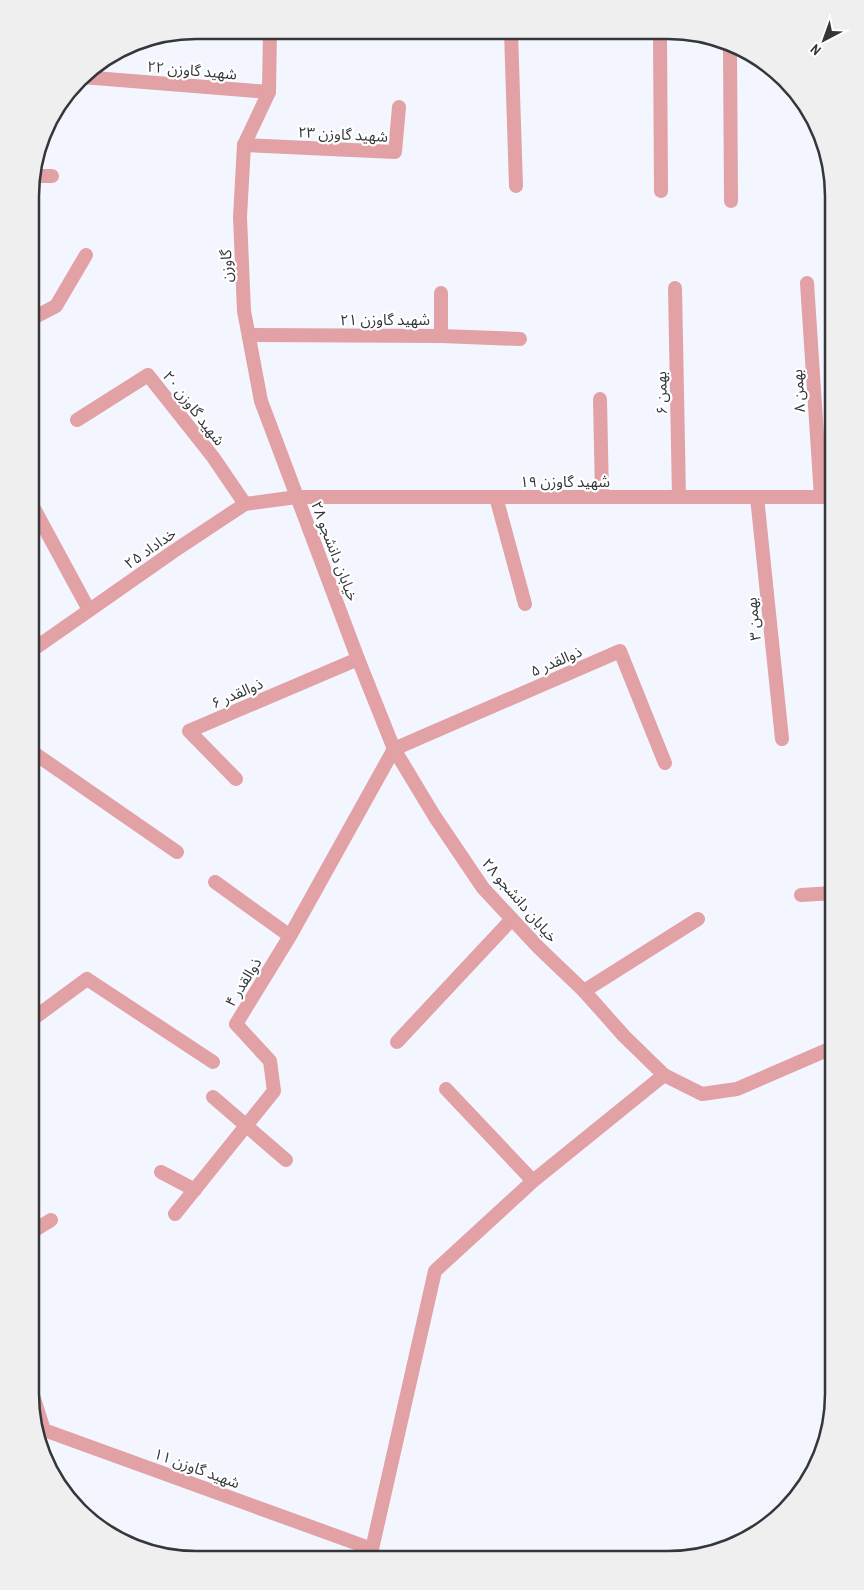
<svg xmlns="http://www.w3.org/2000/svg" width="864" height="1590" font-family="'Archivo Narrow','Noto Sans Arabic',sans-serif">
	<rect width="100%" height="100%" fill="#f4f6ff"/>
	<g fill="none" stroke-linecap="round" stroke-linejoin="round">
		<path stroke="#e1a1a5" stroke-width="14" d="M 511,32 L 516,186
			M 660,33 L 661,191
			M 730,48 L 731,201
			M 82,77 L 269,92
			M 244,145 L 395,152 L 399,107
			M 31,176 L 52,176
			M 807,283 L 821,497
			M 675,288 L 679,497
			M 31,319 L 56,306 L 86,255
			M 249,335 L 441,336 L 520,339
			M 441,336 L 441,293
			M 600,399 L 602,497
			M 77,420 L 148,375 L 213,457 L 245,504
			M 297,497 L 834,497
			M 496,497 L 525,604
			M 757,497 L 782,739
			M 31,503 L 89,610
			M 31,751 L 177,852
			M 236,779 L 189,731 L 358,659
			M 215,882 L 290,936
			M 801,895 L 834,893
			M 584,991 L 698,919
			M 30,1021 L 87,979 L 213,1062
			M 397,1042 L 512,919
			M 446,1089 L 533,1181
			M 213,1097 L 286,1160
			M 161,1172 L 195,1190
			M 175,1214 L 274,1091 L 270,1061 L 236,1024 L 290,936 L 394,749 L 620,651 L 665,763
			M 30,1233 L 51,1220
			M 30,1386 L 44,1430 L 372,1549 L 368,1559
			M 372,1549 L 435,1271 L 533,1181 L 664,1075"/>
		<path stroke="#e1a1a5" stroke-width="14" d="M 270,30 L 269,92 L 244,145 L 240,217 L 244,311 L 261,401 L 358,659 L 394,749 L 435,817 L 483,888 L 539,948 L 584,991 L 624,1036 L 664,1075 L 702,1094 L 737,1089 L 834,1047
			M 31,651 L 174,551 L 245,504 L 297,497"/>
	</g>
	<g text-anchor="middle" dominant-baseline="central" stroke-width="4.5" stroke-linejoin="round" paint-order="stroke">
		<g font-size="15" fill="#35363a" stroke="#fff">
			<text transform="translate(192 70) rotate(5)">شهید گاوزن ۲۲</text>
			<text transform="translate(343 134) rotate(3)">شهید گاوزن ۲۳</text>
			<text transform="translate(226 266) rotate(-92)">گاوزن</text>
			<text x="385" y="319">شهید گاوزن ۲۱</text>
			<text transform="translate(798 391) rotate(-94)">بهمن ۸</text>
			<text transform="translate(661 393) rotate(-91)">بهمن ۶</text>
			<text transform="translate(194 408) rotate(52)">شهید گاوزن ۲۰</text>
			<text x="565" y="481">شهید گاوزن ۱۹</text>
			<text transform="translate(150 548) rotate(-35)">خداداد ۲۵</text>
			<text transform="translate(335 551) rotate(69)">خیابان دانشجو ۲۸</text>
			<text transform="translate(753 619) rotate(-96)">بهمن ۳</text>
			<text transform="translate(556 661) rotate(-23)">ذوالقدر ۵</text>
			<text transform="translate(237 693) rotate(-23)">ذوالقدر ۶</text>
			<text transform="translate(520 900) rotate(49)">خیابان دانشجو ۲۸</text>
			<text transform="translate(243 982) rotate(-58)">ذوالقدر ۴</text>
			<text transform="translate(197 1468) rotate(20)">شهید گاوزن ۱۱</text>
		</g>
	</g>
	<path d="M0 0H864V1590H0ZM196 39H668A157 157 0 0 1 825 196V1394A157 157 0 0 1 668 1551H196A157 157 0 0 1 39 1394V196A157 157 0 0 1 196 39Z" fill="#efefef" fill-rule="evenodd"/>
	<path fill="none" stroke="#35363a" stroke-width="2.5" d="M196 39H668A157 157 0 0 1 825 196V1394A157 157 0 0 1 668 1551H196A157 157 0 0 1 39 1394V196A157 157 0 0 1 196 39Z"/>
	<g transform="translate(824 40) rotate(221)" stroke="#ffffff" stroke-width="4" paint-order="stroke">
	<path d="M0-4L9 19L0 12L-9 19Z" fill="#35363a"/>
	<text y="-8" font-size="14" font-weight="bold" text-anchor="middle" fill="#35363a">N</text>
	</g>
</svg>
